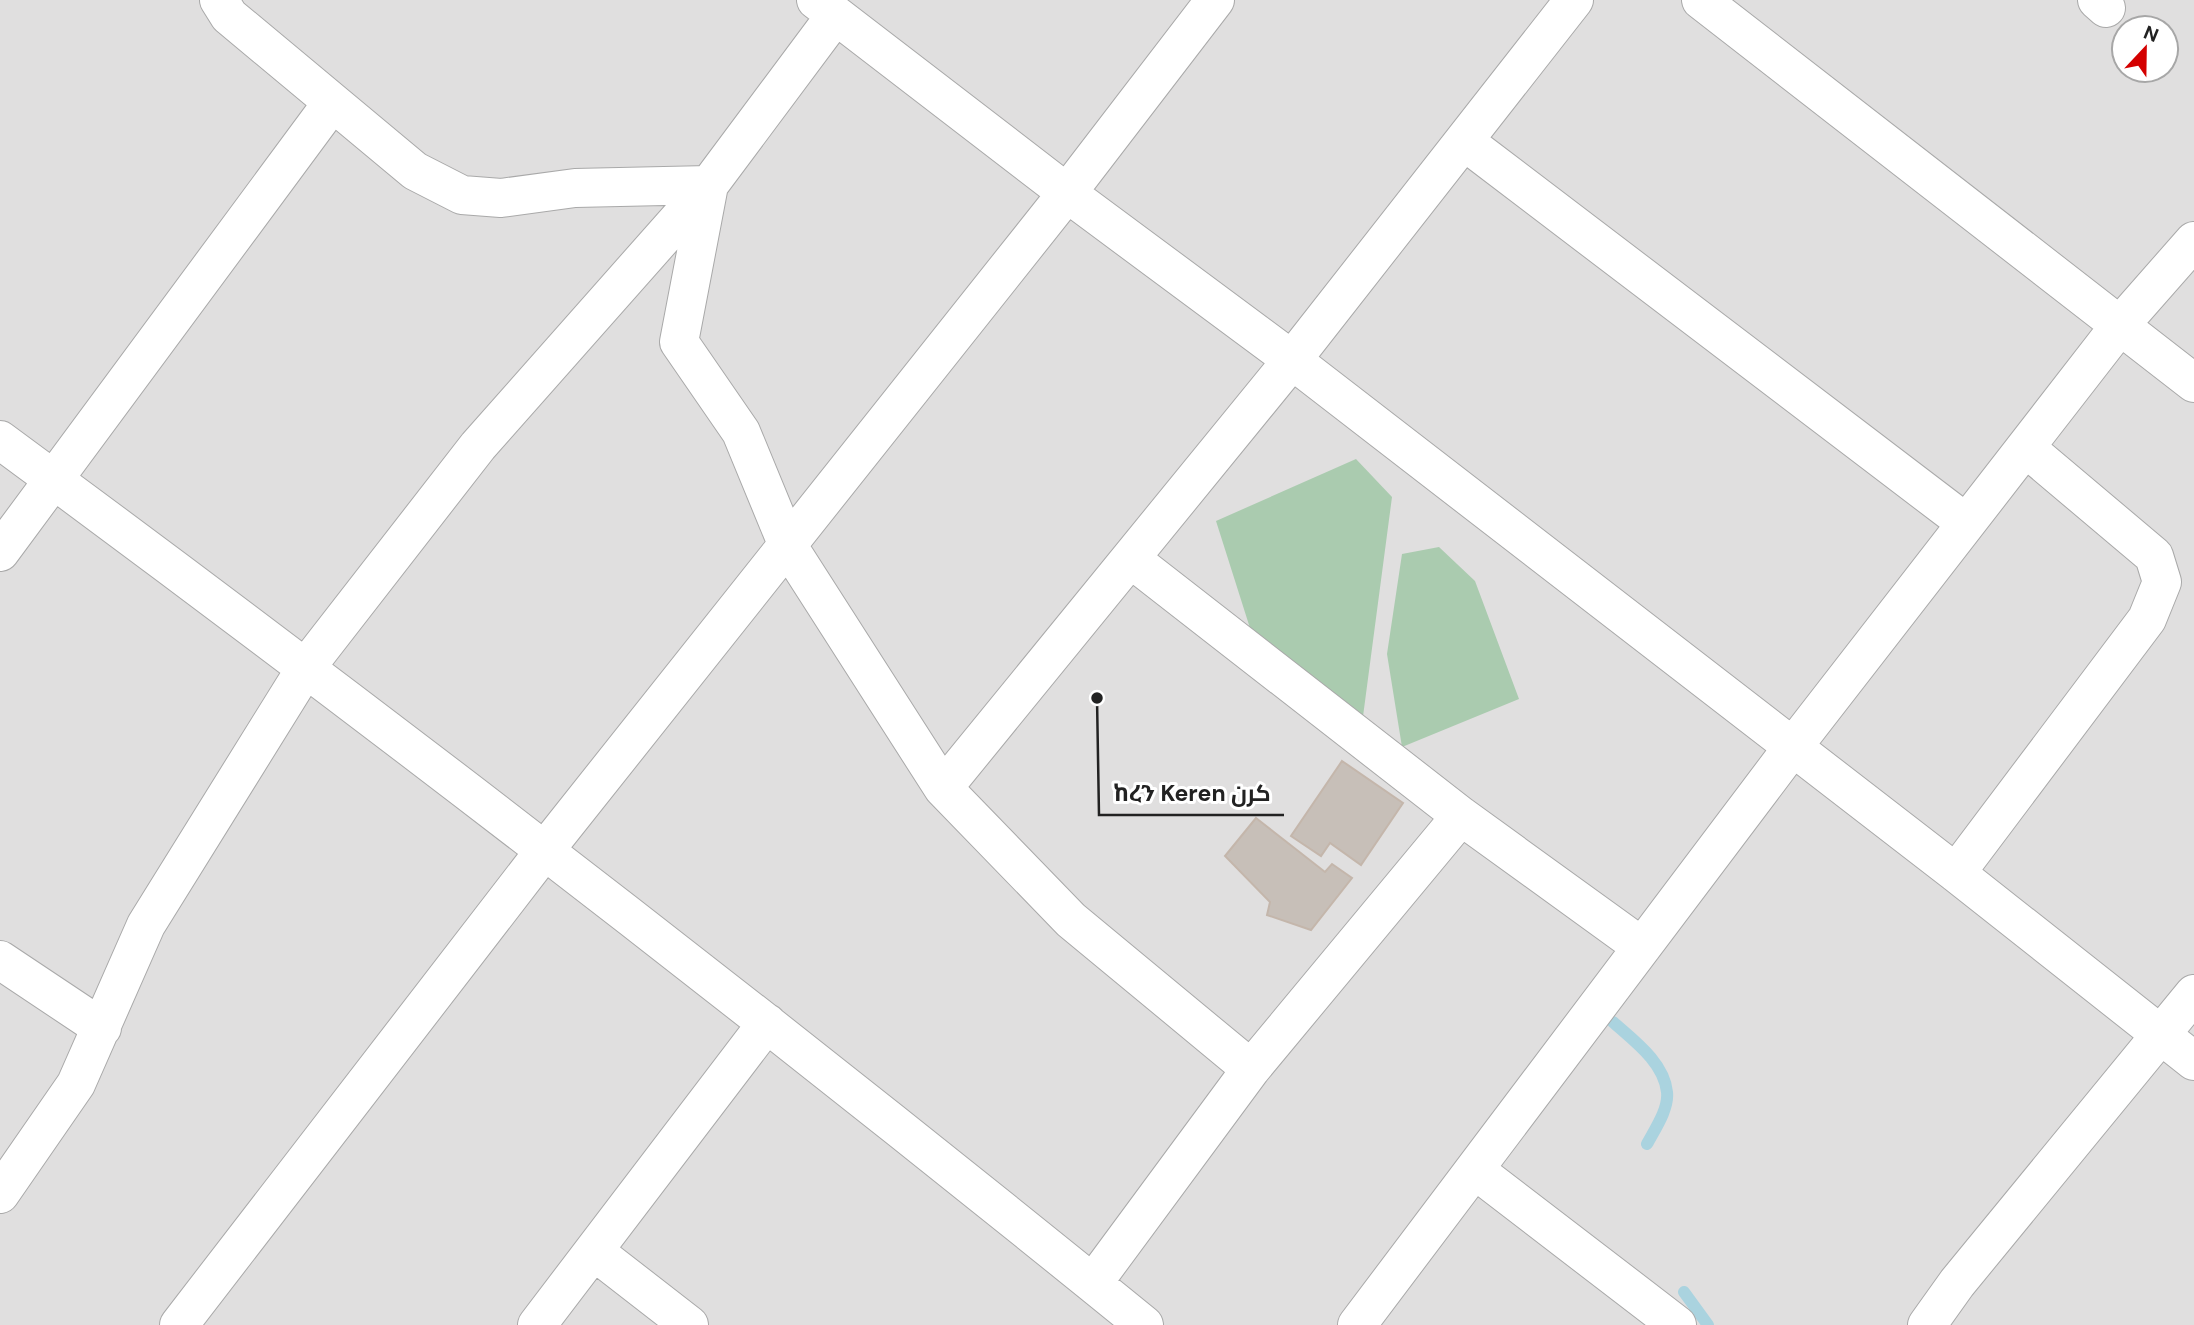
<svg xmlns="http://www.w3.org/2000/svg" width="2194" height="1325" font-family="'DM Sans',Cairo,'Noto Sans Ethiopic',sans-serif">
	<rect width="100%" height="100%" fill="#f2efe9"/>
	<path fill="#e0dfdf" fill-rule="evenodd" d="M 0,0 L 2194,0 L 2194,1325 L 0,1325 ZM 2124,28 L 2166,28 L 2166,70 L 2124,70 Z"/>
	<path fill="#aacbaf" d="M 1356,459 L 1392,497 L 1362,724 L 1256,647 L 1216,521 Z
		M 1439,547 L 1475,581 L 1519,699 L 1402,747 L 1387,654 L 1402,554 Z"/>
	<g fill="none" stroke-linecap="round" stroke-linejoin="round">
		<path stroke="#aad3df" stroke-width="12" d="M 1613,1022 C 1633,1040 1664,1062 1667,1092 C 1669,1109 1655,1129 1647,1144
			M 1684,1292 L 1708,1325"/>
	</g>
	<path fill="#c7bfb8" stroke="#c4b6ab" stroke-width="2" d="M 1342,761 L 1403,803 L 1361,865 L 1330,843 L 1321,856 L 1291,836 Z
		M 1256,818 L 1325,872 L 1332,864 L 1352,878 L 1311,930 L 1267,915 L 1270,902 L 1225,856 Z"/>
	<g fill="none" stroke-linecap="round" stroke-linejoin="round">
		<g stroke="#a9a9a9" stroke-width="40">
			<path id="minor" d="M 219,0 L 229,16 L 415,171 L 462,195 L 501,198 L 575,188 L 709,185 L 835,16
				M 816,0 L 1067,193 L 1292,360 L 1956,873 L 2194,1061
				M 1701,0 L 2194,383
				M 2097,0 L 2106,8
				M 1464,141 L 1966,523
				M 709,185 L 679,342 L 741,432 L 788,546 L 943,788 L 1071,920 L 1251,1069
				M 0,440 C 388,726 770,1021 1144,1325
				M 0,552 L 332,103
				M 1131,559 L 1461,816 L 1642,947
				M 943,788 L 1292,360 L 1574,0
				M 1956,873 L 2147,619 L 2162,582 L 2154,556 L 2026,448
				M 0,960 L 102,1028
				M 1475,1170 L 1677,1325
				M 0,1194 L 76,1084 L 146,925 L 307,666 L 478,446 L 709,185
				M 595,1252 L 689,1325
				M 1093,1283 L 1251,1069 L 1461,816
				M 179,1325 L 545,850 L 1067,193 L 1215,0
				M 537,1325 L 767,1023
				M 1357,1325 L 1792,748 L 2121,324 L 2194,241
				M 1927,1325 L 1957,1283 L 2194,994"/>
		</g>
		<use href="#minor" stroke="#fff" stroke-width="38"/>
	</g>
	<path fill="none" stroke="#222" stroke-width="2.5" d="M1097 698L1099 815H1284"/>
	<circle fill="#222" stroke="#fff" stroke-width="2.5" cx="1097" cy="698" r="7"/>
	<g font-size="23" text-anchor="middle" font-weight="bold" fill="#222" stroke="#fff" stroke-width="6" stroke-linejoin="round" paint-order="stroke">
		<text x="1192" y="801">ከረን Keren كرن</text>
	</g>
	<g transform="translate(2145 49) rotate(22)"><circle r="33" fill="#ffffff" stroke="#a7a7a7" stroke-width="2"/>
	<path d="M0-5L12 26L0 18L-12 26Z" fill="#d40000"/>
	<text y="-10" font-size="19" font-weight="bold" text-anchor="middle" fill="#222222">N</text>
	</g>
</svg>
